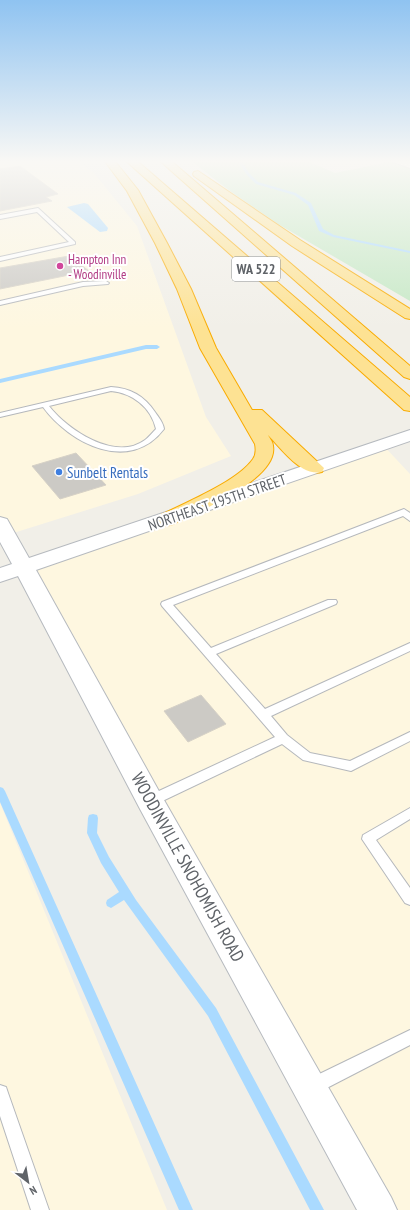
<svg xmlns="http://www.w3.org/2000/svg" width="410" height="1210" font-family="'PT Sans Narrow',sans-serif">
	<rect width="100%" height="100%" fill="#f1efe8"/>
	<path fill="#fef7e0" d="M 0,160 L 75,160 L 93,172 L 137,226 L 206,417 L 231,456 L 138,494 L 7,535 L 0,523 Z
		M 382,444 L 410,474 L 410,1210 L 379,1210 L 24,567 Z
		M 0,803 L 167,1210 L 0,1210 Z"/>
	<path fill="#c5e8c5" d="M 190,160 L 305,160 L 335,173 L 394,161 L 410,167 L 410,301 L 278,224 L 230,191 Z"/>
	<path fill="#aadaff" d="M 84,203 L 88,204 L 108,228 L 107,231 L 100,232 L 67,207 Z"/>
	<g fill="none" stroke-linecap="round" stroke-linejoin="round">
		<path fill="#aadaff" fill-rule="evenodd" d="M 237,160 L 241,160 L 249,173 L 258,182 L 296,193 L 311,203 L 323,229 L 334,235 L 410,251 L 410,253 L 333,237 L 319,231 L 308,205 L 294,195 L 256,184 L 247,175 Z
			M 146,345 L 157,345 L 160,347 L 157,349 L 146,349 L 0,383 L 0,379 Z
			M 0,787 L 3,788 L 5,791 L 193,1210 L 179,1210 L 0,802 Z
			M 93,814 L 97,815 L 98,818 L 97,833 L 109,857 L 136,900 L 216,1008 L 324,1210 L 310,1210 L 208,1016 L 124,900 L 111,908 L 107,906 L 106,903 L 107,900 L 119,892 L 101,863 L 87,833 L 88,818 L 89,815 Z"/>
	</g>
	<path fill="#cccac5" stroke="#d6d1c6" d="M 20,166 L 58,194 L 46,197 L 52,201 L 0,211 L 0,169 Z
		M 69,256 L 89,271 L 0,289 L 0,268 Z
		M 76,453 L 106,485 L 60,499 L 32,466 Z
		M 201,695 L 226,724 L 188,742 L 164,711 Z"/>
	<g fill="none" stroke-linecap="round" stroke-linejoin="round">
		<g stroke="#b5b8bc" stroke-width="2">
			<path id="lane" d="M 38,208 L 75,242 L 75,244 L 0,261 L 0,257 L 69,242 L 37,212 L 0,219 L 0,215 Z
				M 106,281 L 109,283 L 108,284 L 83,286 L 0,305 L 0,301 L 83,282 Z
				M 111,387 C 131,388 144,396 155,412 C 159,418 163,422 164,429 C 130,474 70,444 43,407 L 0,417 L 0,413 ZM 111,391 C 132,393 151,407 156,429 C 153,432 149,437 145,440 C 115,462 68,430 49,406 Z
				M 404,509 L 410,513 L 410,521 L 403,516 L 173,605 L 211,648 L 328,600 L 336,600 L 337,602 L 336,604 L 216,654 L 265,709 L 410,643 L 410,651 L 271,716 L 287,735 L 310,753 L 350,761 L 410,732 L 410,741 L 351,771 L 303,760 L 282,744 L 154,805 L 150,806 L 146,805 L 144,801 L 146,797 L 275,737 L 162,606 L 161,604 L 162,602 Z
				M 410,808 L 410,819 L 376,840 L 410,888 L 410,905 L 405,903 L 362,839 L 363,835 Z
				M 410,1030 L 410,1045 L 319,1092 L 313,1094 L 307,1092 L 305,1086 L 307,1080 Z
				M 0,1085 L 6,1087 L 8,1093 L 49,1210 L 31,1210 L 0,1116 Z"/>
		</g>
		<g stroke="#b6babf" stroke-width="2">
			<path id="secondary" d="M 392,160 L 410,161 L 410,168 L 393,162 Z
				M 410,430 L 410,441 L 36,570 L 160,793 L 391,1197 L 397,1210 L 357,1210 L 140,809 L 18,576 L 0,582 L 0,568 L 12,564 L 0,542 L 0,517 L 7,519 L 29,558 Z"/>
		</g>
		<g stroke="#f9ab00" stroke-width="2">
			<path id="highway" d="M 104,160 L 114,160 L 138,190 L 167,243 L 191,289 L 216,348 L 252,410 L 262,410 L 324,468 L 322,472 C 301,477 281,448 268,435 C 270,439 273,442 273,446 C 279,479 197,512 173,524 L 166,526 L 159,524 L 156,520 L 159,516 C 184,503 237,482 253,459 C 256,455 256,449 255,444 L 200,348 L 177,289 L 155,243 L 127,191 Z
				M 125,160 L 136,160 L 410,397 L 410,411 L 404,410 Z
				M 159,160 L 170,160 L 410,366 L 410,379 L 404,377 Z
				M 198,171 L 300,240 L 410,309 L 410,319 L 405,318 L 292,246 L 194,176 L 193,174 L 194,172 Z"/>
		</g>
		<use href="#lane" fill="#fff" fill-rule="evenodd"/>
		<use href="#secondary" fill="#fff" fill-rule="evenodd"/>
		<use href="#highway" fill="#fde293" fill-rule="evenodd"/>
	</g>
	<linearGradient id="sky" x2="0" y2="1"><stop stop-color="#8fc3f1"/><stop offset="0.49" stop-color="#f9f8f5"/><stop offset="1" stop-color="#f9f8f5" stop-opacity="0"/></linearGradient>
	<rect width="410" height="329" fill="url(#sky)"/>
	<circle fill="#d1479c" stroke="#fff" stroke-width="1.5" cx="60" cy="266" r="4"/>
	<circle fill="#3f7fe0" stroke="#fff" stroke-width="1.5" cx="59" cy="472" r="4"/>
	<g text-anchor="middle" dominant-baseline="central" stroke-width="4" stroke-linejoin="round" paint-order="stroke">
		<g font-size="13" fill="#b23c85" stroke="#fff" text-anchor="start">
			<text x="68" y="259">Hampton Inn<tspan x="68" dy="15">- Woodinville</tspan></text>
		</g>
		<rect fill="#fff" stroke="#8f9295" stroke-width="1" x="232" y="257" width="48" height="24" rx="3"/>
		<g font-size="14" font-weight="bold" fill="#5f6368">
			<text x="256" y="269">WA 522</text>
		</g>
		<g font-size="15" fill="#366cbe" stroke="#fff" text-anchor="start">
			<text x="67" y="472">Sunbelt Rentals</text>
		</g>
		<g font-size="15" fill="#5f6368" stroke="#fff">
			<text transform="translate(217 502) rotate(-19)">NORTHEAST 195TH STREET</text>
		</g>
		<g font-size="18" fill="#5f6368" stroke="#fff">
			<text transform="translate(188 867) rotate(61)">WOODINVILLE SNOHOMISH ROAD</text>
		</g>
	</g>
	<g transform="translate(28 1182) rotate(149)" stroke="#ffffff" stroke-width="3" paint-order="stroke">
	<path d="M0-3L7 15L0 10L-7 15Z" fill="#5f6368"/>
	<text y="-6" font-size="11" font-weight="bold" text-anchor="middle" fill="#5f6368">N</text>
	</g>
</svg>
